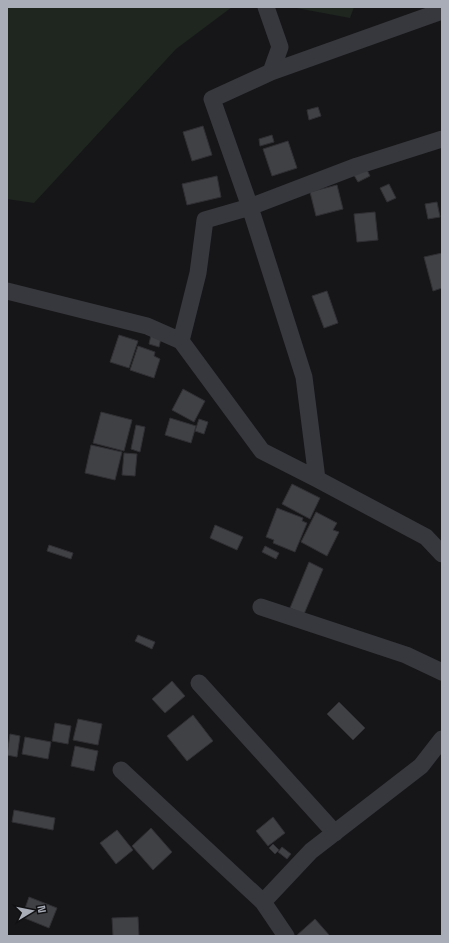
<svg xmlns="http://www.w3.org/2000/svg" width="449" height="943" font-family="'Space Grotesk',sans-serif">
	<rect width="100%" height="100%" fill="#161618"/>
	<path fill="#1e261f" d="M 7,7 L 232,7 L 176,49 L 34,203 L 7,199 Z
		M 291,7 L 354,7 L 350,18 Z"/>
	<path fill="#404145" stroke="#303034" d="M 318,107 L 321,116 L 309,120 L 307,110 Z
		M 203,126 L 212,155 L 192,161 L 183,132 Z
		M 272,135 L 274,142 L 260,146 L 259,139 Z
		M 288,141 L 297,168 L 272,176 L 263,149 Z
		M 365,166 L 370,176 L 358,182 L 352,172 Z
		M 217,176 L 221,197 L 187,205 L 182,184 Z
		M 389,184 L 396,198 L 387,202 L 380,188 Z
		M 337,185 L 343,209 L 316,216 L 310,192 Z
		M 437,202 L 440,217 L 428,219 L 425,204 Z
		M 375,212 L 378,240 L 357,242 L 354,214 Z
		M 442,253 L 442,288 L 433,291 L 424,257 Z
		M 327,291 L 338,323 L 324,328 L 312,296 Z
		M 119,335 L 138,341 L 129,368 L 110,362 Z
		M 151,335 L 161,338 L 159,347 L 149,344 Z
		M 138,346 L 155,352 L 154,356 L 160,359 L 154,378 L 130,370 Z
		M 183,389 L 205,401 L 194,422 L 172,410 Z
		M 101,412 L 132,420 L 124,451 L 93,443 Z
		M 170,418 L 196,426 L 191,443 L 165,435 Z
		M 199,419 L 208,422 L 204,434 L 195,431 Z
		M 136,425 L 145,427 L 140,452 L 131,449 Z
		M 91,445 L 122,452 L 115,480 L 85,473 Z
		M 124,453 L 137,454 L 135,476 L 122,475 Z
		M 292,484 L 320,498 L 310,519 L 282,504 Z
		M 277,508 L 303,518 L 302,521 L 307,523 L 295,552 L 273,543 L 274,540 L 266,537 Z
		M 316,512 L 337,523 L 333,530 L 339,532 L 327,556 L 301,542 Z
		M 215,525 L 243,537 L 237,550 L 210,538 Z
		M 49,545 L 73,553 L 71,559 L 47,551 Z
		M 265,546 L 279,553 L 276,559 L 262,552 Z
		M 309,562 L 323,569 L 304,614 L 290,608 Z
		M 138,635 L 155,642 L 152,649 L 135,641 Z
		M 172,681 L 185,696 L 165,713 L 152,699 Z
		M 339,702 L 365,728 L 353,740 L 327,714 Z
		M 193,715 L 213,741 L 187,761 L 167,736 Z
		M 78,719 L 102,724 L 98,745 L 73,740 Z
		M 55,723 L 71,726 L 68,744 L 52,741 Z
		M 10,734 L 20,736 L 17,757 L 7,755 Z
		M 25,737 L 51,742 L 48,759 L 22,754 Z
		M 75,746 L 98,751 L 94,771 L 71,766 Z
		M 14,810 L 55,818 L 53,830 L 12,822 Z
		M 273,817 L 285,833 L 268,846 L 256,831 Z
		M 151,828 L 172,852 L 153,870 L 132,846 Z
		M 117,830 L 133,850 L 116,864 L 100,843 Z
		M 273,844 L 279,850 L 275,854 L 269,848 Z
		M 282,847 L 291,854 L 287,859 L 278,852 Z
		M 29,897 L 57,908 L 49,928 L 22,917 Z
		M 138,917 L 139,936 L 113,936 L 112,918 Z
		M 315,919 L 330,936 L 296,936 Z"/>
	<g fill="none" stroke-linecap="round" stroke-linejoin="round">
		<path stroke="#37383d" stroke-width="17" d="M 266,7 L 280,47 L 271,72 L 212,99 L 250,207 L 304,377 L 317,479
			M 271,72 L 442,11
			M 7,291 L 147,326 L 181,341 L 262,451 L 317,479 L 426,537 L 442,554
			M 181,341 L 198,273 L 205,220 L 250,207 L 357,166 L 442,139
			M 261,607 L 406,655 L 442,672
			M 199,683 L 335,833
			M 121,770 L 263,902 L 286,936
			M 263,902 L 311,851 L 421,766 L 442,739"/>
	</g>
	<rect width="449" height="943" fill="none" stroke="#a8adb8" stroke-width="16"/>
	<g transform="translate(32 911) rotate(80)" stroke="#111113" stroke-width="3" paint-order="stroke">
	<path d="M0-3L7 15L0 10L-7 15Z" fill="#a8adb8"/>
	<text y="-6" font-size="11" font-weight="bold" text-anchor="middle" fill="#a8adb8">N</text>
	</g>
</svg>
